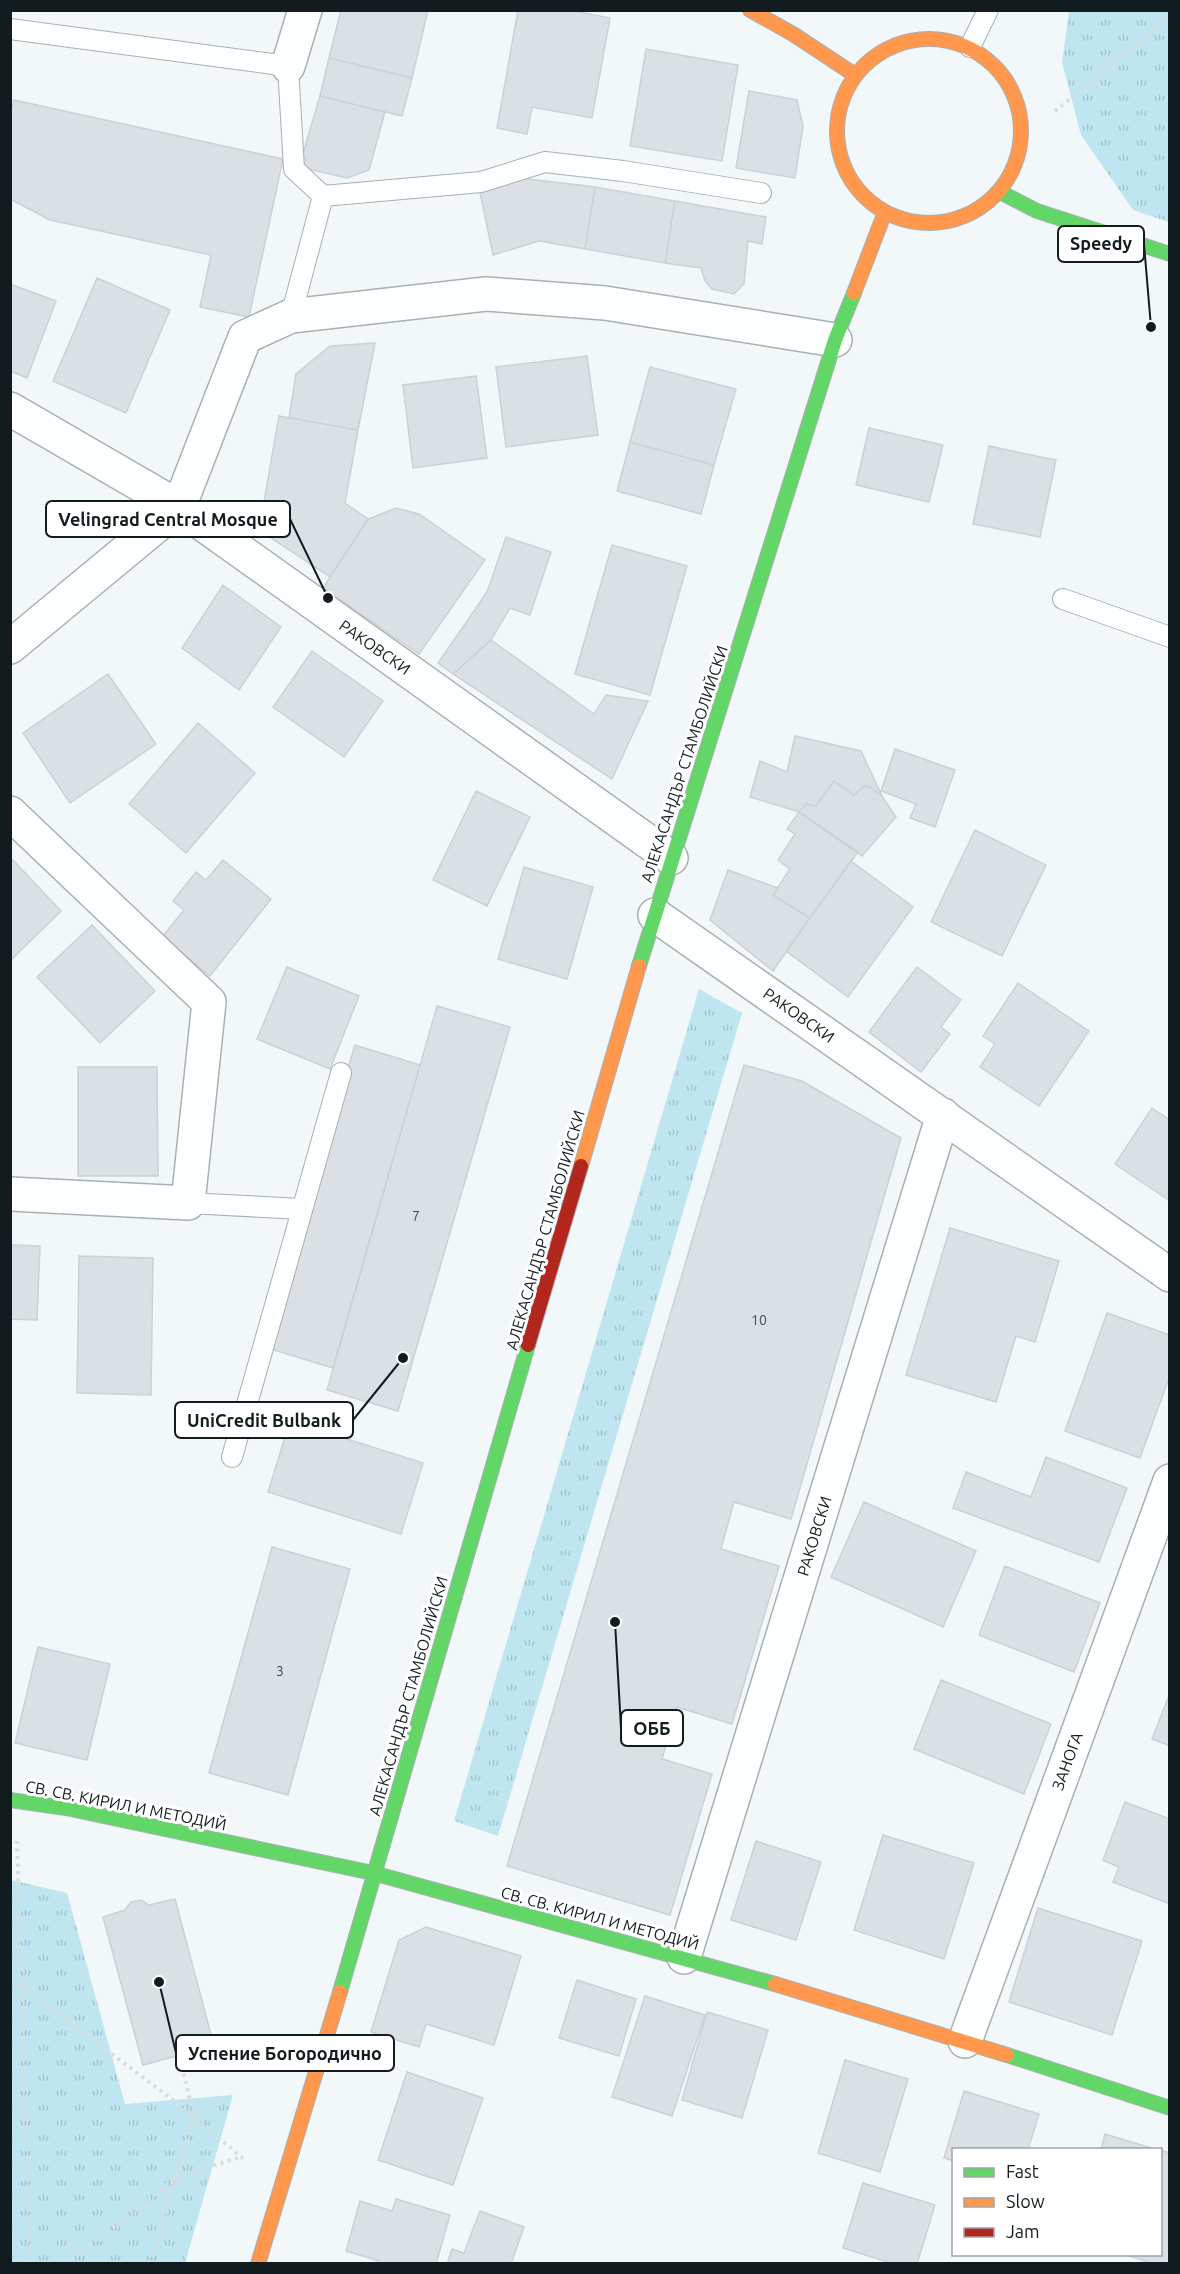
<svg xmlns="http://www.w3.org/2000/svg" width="1180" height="2274" font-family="Ubuntu,sans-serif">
	<defs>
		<pattern id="grass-tufts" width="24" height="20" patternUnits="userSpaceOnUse" patternTransform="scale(1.5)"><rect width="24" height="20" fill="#bfe6f0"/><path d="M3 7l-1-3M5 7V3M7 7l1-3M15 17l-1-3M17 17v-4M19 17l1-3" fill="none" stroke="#a3c5cd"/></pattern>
	</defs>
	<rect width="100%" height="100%" fill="#f2f8fa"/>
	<path fill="url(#grass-tufts)" d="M 1069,11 L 1169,11 L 1169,222 L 1133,210 L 1081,135 L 1062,62 Z
		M 699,989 L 742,1013 L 498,1836 L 454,1821 Z
		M 11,1880 L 67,1893 L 125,2104 L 233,2095 L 185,2263 L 11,2263 Z"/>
	<path fill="#dae0e4" stroke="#cbd2d5" stroke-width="1.5" d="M 341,10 L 428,10 L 412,78 L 329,58 Z
		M 518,10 L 569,10 L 610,18 L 592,118 L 532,107 L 527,134 L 497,128 Z
		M 646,49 L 738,65 L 722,161 L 630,146 Z
		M 329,58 L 412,78 L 402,116 L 320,96 Z
		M 749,91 L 797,100 L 803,126 L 795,178 L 736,168 Z
		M 320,96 L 385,112 L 369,170 L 347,178 L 299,167 Z
		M 14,100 L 283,159 L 249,317 L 200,307 L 211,255 L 50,220 L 10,199 L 10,113 Z
		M 511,177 L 595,187 L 585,249 L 539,241 L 493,255 L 478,183 Z
		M 595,187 L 675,201 L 665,263 L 585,249 Z
		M 675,201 L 766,217 L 762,244 L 748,241 L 744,284 L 734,294 L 712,289 L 705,281 L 701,268 L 665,263 Z
		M 97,278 L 170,310 L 126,413 L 53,381 Z
		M 10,284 L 56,301 L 27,378 L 10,371 Z
		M 375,343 L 358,430 L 289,418 L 296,374 L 330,346 Z
		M 587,356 L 598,435 L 506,447 L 496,367 Z
		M 650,367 L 736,389 L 714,465 L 630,442 Z
		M 476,376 L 487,458 L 413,468 L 403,385 Z
		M 279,416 L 358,430 L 345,503 L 368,519 L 330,577 L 259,530 Z
		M 869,428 L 943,445 L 929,502 L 856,485 Z
		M 630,442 L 714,465 L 701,514 L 617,491 Z
		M 989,446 L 1056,460 L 1040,537 L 973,524 Z
		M 396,508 L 419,514 L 485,560 L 419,654 L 323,588 L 368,519 Z
		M 506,537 L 551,552 L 530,615 L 510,608 L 491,640 L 453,674 L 438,663 L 487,592 Z
		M 612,545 L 687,566 L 650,695 L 575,674 Z
		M 223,585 L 281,627 L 239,690 L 182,648 Z
		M 491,640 L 594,714 L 606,695 L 648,701 L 612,779 L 453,674 Z
		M 312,651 L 383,701 L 344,757 L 273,707 Z
		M 108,674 L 156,744 L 70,803 L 23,733 Z
		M 198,723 L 255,773 L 186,853 L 129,804 Z
		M 795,736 L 861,751 L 882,796 L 866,785 L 854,795 L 834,781 L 816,806 L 806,804 L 799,812 L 750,797 L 760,761 L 787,772 Z
		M 895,749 L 955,770 L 935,827 L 910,818 L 916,804 L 881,791 Z
		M 834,781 L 854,795 L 866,785 L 882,796 L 896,817 L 862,856 L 799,812 L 806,804 L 816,806 Z
		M 476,791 L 530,817 L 487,906 L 433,880 Z
		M 799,812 L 858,852 L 810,918 L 773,895 L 790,869 L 778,860 L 795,834 L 787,829 Z
		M 975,830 L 1046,865 L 1002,956 L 931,922 Z
		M 13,860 L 61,911 L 10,961 L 10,862 Z
		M 223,860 L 271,899 L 210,976 L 162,937 L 184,910 L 173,901 L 196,872 L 206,880 Z
		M 851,861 L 913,907 L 848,997 L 786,951 Z
		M 524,867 L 593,887 L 567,979 L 498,959 Z
		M 728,870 L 778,888 L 773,895 L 810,918 L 773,971 L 710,920 Z
		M 92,925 L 155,991 L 100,1043 L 37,977 Z
		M 287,967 L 359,996 L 330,1069 L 257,1039 Z
		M 917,967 L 961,1000 L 941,1027 L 950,1034 L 921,1072 L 869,1032 Z
		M 1018,983 L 1089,1031 L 1039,1106 L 980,1067 L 995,1044 L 983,1036 Z
		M 437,1006 L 510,1027 L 398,1411 L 327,1390 Z
		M 355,1045 L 420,1065 L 333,1368 L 264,1347 Z
		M 744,1065 L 802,1081 L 901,1138 L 791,1519 L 734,1502 L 721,1549 L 779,1566 L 732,1724 L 677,1707 L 662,1759 L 712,1774 L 670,1915 L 507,1866 Z
		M 78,1067 L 157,1067 L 158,1176 L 78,1176 Z
		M 1152,1108 L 1170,1120 L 1170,1201 L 1115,1164 Z
		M 950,1228 L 1059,1261 L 1035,1342 L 1016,1336 L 996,1402 L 906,1375 Z
		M 10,1245 L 40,1246 L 37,1320 L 10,1319 Z
		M 79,1256 L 153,1258 L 151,1395 L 77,1393 Z
		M 1107,1313 L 1170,1335 L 1170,1375 L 1140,1458 L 1065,1431 Z
		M 290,1421 L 423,1463 L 401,1534 L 268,1492 Z
		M 1046,1457 L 1127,1488 L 1099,1562 L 953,1508 L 966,1472 L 1031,1497 Z
		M 864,1502 L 976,1551 L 943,1627 L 831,1577 Z
		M 272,1547 L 350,1569 L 288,1795 L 209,1773 Z
		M 1005,1566 L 1100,1603 L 1074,1672 L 979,1635 Z
		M 38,1647 L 110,1664 L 87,1760 L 15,1743 Z
		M 941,1680 L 1051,1724 L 1024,1794 L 914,1749 Z
		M 1170,1693 L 1170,1746 L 1152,1739 Z
		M 1125,1802 L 1170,1819 L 1170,1904 L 1113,1882 L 1119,1867 L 1103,1860 Z
		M 883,1835 L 974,1863 L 944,1959 L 854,1930 Z
		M 756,1841 L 821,1862 L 796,1940 L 731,1920 Z
		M 175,1899 L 214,2046 L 143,2065 L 103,1917 L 125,1910 L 131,1902 L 141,1900 L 149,1905 Z
		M 1038,1908 L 1142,1941 L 1112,2035 L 1009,2002 Z
		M 426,1927 L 521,1956 L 494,2045 L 426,2024 L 419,2047 L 371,2032 L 399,1940 Z
		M 577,1980 L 636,1999 L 619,2056 L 559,2038 Z
		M 645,1996 L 705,2015 L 672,2116 L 612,2097 Z
		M 707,2012 L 768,2030 L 742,2118 L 682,2100 Z
		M 845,2060 L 908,2079 L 880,2172 L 818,2153 Z
		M 407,2072 L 483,2098 L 453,2185 L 378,2160 Z
		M 964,2091 L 1039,2114 L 1028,2150 L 954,2150 L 954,2161 L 944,2158 Z
		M 1105,2134 L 1158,2150 L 1101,2150 Z
		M 1160,2150 L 1170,2153 L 1170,2264 L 1154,2264 L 1123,2254 L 1160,2254 Z
		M 863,2183 L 935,2205 L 917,2264 L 894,2264 L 843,2248 Z
		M 396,2199 L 450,2215 L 436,2264 L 378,2264 L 379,2261 L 346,2251 L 360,2201 L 392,2211 Z
		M 480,2211 L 524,2227 L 511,2264 L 447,2264 L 452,2249 L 464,2253 Z"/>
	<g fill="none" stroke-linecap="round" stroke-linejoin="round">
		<g stroke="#a9b0b2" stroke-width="22">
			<path id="lane" d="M 10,29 L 288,66 L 294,169 L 323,196 L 481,182 L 545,162 L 623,171 L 761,193
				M 970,47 L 988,10
				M 291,316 L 323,196
				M 1063,599 L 1170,637
				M 188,1203 L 301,1209
				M 232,1457 L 341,1073"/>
		</g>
		<g stroke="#a9b0b2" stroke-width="36">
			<path id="street" d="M 288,66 L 305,10
				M 10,409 L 179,507 L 671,858
				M 10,647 L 179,507 L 245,337 L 291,316 L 486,294 L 605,303 L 835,340
				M 10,813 L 209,1002 L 188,1203 L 10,1194
				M 655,915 L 1170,1275
				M 684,1957 L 943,1115
				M 965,2041 L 1170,1481"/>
		</g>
		<g stroke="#a9b0b2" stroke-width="16">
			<path id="fast" d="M 1000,192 L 1037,211 L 1170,254
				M 639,966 L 835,340 L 854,293
				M 10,1800 L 66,1808 L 373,1873 L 775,1984
				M 340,1992 L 528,1345
				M 1007,2055 L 1170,2108"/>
		</g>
		<g stroke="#a9b0b2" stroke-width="16">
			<path id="slow" d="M 750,10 L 793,34 L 855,75
				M837 131a92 92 0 1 1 184 0a92 92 0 1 1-184 0Z
				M 854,293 L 885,212
				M 581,1166 L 639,966
				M 775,1984 L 1007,2055
				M 258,2264 L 340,1992"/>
		</g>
		<g stroke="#a9b0b2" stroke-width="16">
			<path id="jam" d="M 528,1345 L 581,1166"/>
		</g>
		<path stroke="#dadddd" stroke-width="4" stroke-dasharray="3 4.5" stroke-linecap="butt" d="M 1055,111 L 1170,16
			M 17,1841 L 30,2264
			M 22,1986 L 194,2116 L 241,2157 L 247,2158
			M 65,2264 L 177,2177 L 241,2157
			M 150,2264 L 194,2116 L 179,2055"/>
		<use href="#lane" stroke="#fdfefe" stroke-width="20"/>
		<use href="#street" stroke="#fdfefe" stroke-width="33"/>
		<use href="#fast" stroke="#63d668" stroke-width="14"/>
		<use href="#slow" stroke="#ff974d" stroke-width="14"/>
		<use href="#jam" stroke="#b3261e" stroke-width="14"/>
	</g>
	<g text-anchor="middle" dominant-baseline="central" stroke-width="6" stroke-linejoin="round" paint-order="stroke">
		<g font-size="14" fill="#454e50">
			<text x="416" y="1216">7</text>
			<text x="759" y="1320">10</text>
			<text x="280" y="1671">3</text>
		</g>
		<g font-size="16" fill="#121c1e" stroke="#fff">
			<text transform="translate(375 647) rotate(35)">РАКОВСКИ</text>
			<text transform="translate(684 764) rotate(-72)">АЛЕКАСАНДЪР СТАМБОЛИЙСКИ</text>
			<text transform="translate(799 1015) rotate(35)">РАКОВСКИ</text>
			<text transform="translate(545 1230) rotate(-74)">АЛЕКАСАНДЪР СТАМБОЛИЙСКИ</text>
			<text transform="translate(814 1536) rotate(-73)">РАКОВСКИ</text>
			<text transform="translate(408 1696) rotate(-74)">АЛЕКАСАНДЪР СТАМБОЛИЙСКИ</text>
			<text transform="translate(1067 1761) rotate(-70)">ЗАНОГА</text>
			<text transform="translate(126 1805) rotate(11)">СВ. СВ. КИРИЛ И МЕТОДИЙ</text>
			<text transform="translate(600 1918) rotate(15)">СВ. СВ. КИРИЛ И МЕТОДИЙ</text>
		</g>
	</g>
	<path fill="none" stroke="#121c1e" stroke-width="2" d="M1151 327L1144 244M328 598L290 519M403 1358L353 1420M615 1622L621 1728M159 1982L176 2053"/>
	<g fill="#121c1e" stroke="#fff" stroke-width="2">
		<circle cx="1151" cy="327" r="6"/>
		<circle cx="328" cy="598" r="6"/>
		<circle cx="403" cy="1358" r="6"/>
		<circle cx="615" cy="1622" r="6"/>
		<circle cx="159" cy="1982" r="6"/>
	</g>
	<g fill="#fff" stroke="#121c1e" stroke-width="2">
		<rect x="1058" y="226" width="86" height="36" rx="6"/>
		<rect x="46" y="501" width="244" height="36" rx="6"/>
		<rect x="175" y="1402" width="178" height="36" rx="6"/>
		<rect x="621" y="1710" width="62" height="36" rx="6"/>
		<rect x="176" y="2035" width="218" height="36" rx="6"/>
	</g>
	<g font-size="18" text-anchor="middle" font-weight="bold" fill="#121c1e">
		<text x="1101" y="250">Speedy</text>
		<text x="168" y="526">Velingrad Central Mosque</text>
		<text x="264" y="1427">UniCredit Bulbank</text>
		<text x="652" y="1735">ОББ</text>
		<text x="285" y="2060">Успение Богородично</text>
	</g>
	<rect width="1180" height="2274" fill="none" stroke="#121c1e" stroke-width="24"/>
	<rect x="952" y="2148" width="210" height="108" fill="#ffffff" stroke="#a0a4a5" stroke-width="1.5"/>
	<rect x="964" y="2168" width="30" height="9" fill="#63d668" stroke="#a0a4a5" stroke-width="1.5"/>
	<text x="1006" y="2178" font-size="18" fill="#121c1e">Fast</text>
	<rect x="964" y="2198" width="30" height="9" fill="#ff974d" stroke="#a0a4a5" stroke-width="1.5"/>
	<text x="1006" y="2208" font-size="18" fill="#121c1e">Slow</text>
	<rect x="964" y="2228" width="30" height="9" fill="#b3261e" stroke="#a0a4a5" stroke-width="1.5"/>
	<text x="1006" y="2238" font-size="18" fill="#121c1e">Jam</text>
</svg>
